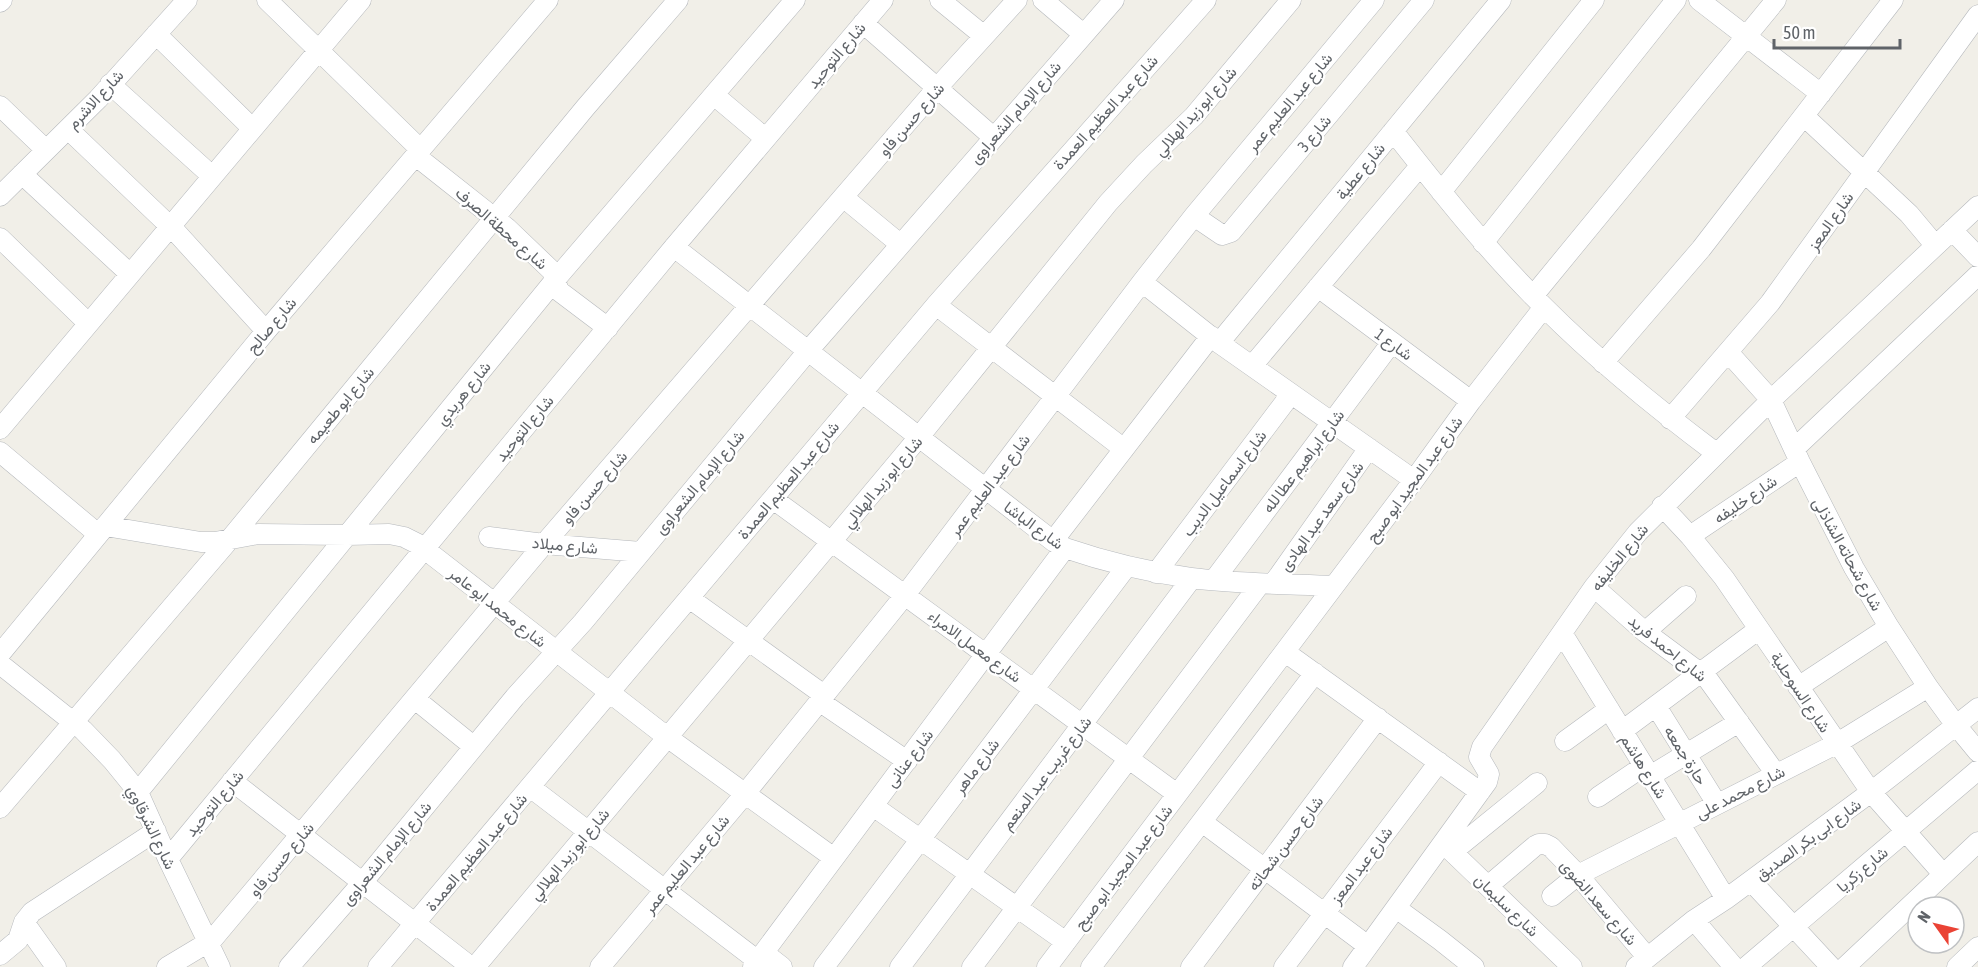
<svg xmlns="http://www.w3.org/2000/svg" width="1978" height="967" font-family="'Asap Condensed',Vazirmatn,sans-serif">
	<rect width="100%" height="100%" fill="#f1efe8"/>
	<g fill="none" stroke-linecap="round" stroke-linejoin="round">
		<g stroke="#b5b8bc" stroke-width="21">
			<path id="minor" d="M 267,0 L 421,150
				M 940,0 L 984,36
				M 1043,0 L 1083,34
				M 1699,0 L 1821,94
				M 0,2 L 2,0
				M 863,23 L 993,137
				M 156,34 L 252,128
				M 110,84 L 212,176
				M 714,95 L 765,138
				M 0,106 L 46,150
				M 1804,116 L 1909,214 L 1935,245
				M 68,129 L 176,232 L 266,331
				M 1393,131 C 1441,192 1489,253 1545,308 C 1598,361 1656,408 1716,453
				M 416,156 L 507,228 L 552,271 L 559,291 L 608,328
				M 22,174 L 130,274
				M 1441,192 L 1594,0
				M 0,196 L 98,99 L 187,0
				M 843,197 L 900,244
				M 1194,216 L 1222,235 L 1231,232 L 1424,0
				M 1952,230 L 1978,257
				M 0,238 L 88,323
				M 1483,243 L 1676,0
				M 674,247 L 1053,541 L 1065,548 C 1106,562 1148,572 1191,578 C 1238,584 1286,584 1334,586
				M 1142,282 L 1219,343 L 1414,480
				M 1318,287 L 1471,401
				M 1533,296 L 1776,0
				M 936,305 L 1124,449
				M 1219,343 L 1501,0
				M 1728,352 L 1771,400 L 1800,462 L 1854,568 L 1889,627 L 1928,687 L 1955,724 L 1978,752
				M 1603,363 L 1701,249 L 1893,0
				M 1252,366 L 1420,166
				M 1670,419 L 1770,303 L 1978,15
				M 0,429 L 361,0
				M 1794,449 L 1978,275
				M 0,452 L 98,534
				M 773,499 L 1177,794
				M 1662,506 L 1690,536 L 1724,578 L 1871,792 L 1943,874
				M 105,526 L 201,542 L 215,542 L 258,534 L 347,535 L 389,534 L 404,537 L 418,544 L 667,737 L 834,858
				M 1690,536 L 1800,462
				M 489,537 L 544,544 L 641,552
				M 1053,541 L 1211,336
				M 1156,573 L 1291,394
				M 1214,580 L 1392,342
				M 1273,584 L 1369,448
				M 1594,587 L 1645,632 L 1707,678 L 1776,774
				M 689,598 L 824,695
				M 1645,632 L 1686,596
				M 1562,633 L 1726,899
				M 1285,652 L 1480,792
				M 0,654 L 266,331 L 548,0
				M 0,664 L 83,730 L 112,760 L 138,792 L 168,859 L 220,967
				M 1798,687 L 1889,627
				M 415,699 L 473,746
				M 819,701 L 907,761
				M 1656,706 L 1717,804
				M 1622,731 L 1759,629
				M 1565,741 L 1609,709
				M 1650,776 L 1739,722
				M 232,781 L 471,967
				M 530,787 L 758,961
				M 138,792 L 555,280 L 795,0
				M 1598,797 L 1644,766
				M 873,806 L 1066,942
				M 0,808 L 230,539 L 585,108 L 678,0
				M 1202,822 L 1368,946
				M 1443,843 L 1572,967
				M 1452,852 L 1537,783
				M 168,859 L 674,247 L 883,0
				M 1751,881 L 1831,967
				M 1488,886 L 1535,846 L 1539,844 L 1545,844 L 1551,847 L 1578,875 L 1647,957
				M 1552,896 L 1578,875 L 1836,744 L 1928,687
				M 1396,908 L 1440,940 L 1474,967
				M 1694,920 L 1734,967
				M 24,922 L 56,967
				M 764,953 L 782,967
				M 0,955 L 18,940 L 24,922 L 32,912 L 156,831
				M 167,967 L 212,940 L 544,544 L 937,88 L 1017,0
				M 289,967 L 362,883 L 515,697 L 583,622 L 808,351 L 1114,0
				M 378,967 L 936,305 L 1206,0
				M 475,967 L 919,437 L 1108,203 L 1144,164 L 1194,116 L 1291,0
				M 600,967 L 744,795 L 905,595 L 1142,282 L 1194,216 L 1374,0
				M 753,967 L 1065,548
				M 824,967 L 1127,566
				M 900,967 L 1192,578
				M 972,967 L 1260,584
				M 1047,967 L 1414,480 L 1471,401 L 1544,307
				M 1091,967 L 1315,673
				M 1191,967 L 1378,718
				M 1284,967 L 1439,762
				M 1353,967 L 1487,782 L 1489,774 L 1479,757 L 1482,747 L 1594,587 L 1638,532 L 1771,400 L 1978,206
				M 1636,967 L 1694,920 L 1726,899 L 1871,792 L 1978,708
				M 1746,967 L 1978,770
				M 1845,967 L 1978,842
				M 1957,967 L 1978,947"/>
		</g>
		<use href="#minor" stroke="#fff" stroke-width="20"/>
	</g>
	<g text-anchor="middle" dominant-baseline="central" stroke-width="4.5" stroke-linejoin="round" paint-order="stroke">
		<g font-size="16" fill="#5f6368" stroke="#fff">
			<text transform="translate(836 55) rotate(-50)">شارع التوحيد</text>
			<text transform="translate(95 99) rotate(-47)">شارع الاشرم</text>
			<text transform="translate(1289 102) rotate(-50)">شارع عبد العليم عمر</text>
			<text transform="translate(1195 111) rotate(-48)">شارع ابو زيد الهلالي</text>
			<text transform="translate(1015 112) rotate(-49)">شارع الإمام الشعراوى</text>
			<text transform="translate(1105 112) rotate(-48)">شارع عبد العظيم العمدة</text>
			<text transform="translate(911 119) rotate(-49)">شارع حسن فاو</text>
			<text transform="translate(1314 133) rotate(-50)">شارع 3</text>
			<text transform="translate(1360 171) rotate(-51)">شارع عطية</text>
			<text transform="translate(1830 221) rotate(-55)">شارع المعز</text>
			<text transform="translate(502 228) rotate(41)">شارع محطة الصرف</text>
			<text transform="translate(271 325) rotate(-50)">شارع صالح</text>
			<text transform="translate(1394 344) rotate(36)">شارع 1</text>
			<text transform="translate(463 393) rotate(-51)">شارع هريدي</text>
			<text transform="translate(340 405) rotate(-50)">شارع ابو طعيمه</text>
			<text transform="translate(524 428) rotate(-50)">شارع التوحيد</text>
			<text transform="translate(1303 461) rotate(-53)">شارع ابراهيم عطا لله</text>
			<text transform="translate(1414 479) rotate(-54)">شارع عبد المجيد ابو صبح</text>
			<text transform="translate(788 480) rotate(-50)">شارع عبد العظيم العمدة</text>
			<text transform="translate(699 482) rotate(-50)">شارع الإمام الشعراوى</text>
			<text transform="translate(882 482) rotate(-50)">شارع ابو زيد الهلالي</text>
			<text transform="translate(1224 483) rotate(-53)">شارع اسماعيل الديب</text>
			<text transform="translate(989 485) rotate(-53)">شارع عبد العليم عمر</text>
			<text transform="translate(594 487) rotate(-49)">شارع حسن فاو</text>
			<text transform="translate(1745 499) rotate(-34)">شارع خليفه</text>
			<text transform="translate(1321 516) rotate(-54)">شارع سعد عبد الهادى</text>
			<text transform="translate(1034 525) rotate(36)">شارع الباشا</text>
			<text transform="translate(565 545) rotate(5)">شارع ميلاد</text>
			<text transform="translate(1848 554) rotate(61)">شارع شحاته الشاذلى</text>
			<text transform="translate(1619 557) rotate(-51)">شارع الخليفه</text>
			<text transform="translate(498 607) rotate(38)">شارع محمد ابو عامر</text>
			<text transform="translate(975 646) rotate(36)">شارع معمل الامراء</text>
			<text transform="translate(1668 648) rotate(39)">شارع احمد فريد</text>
			<text transform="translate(1801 692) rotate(56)">شارع السوحلية</text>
			<text transform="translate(1686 755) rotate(58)">حارة جمعه</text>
			<text transform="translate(909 758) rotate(-53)">شارع عنانى</text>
			<text transform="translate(976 766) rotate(-53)">شارع ماهر</text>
			<text transform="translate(1644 766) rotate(58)">شارع هاشم</text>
			<text transform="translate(1046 773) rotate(-53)">شارع غريب عبد المنعم</text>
			<text transform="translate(1740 792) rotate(-27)">شارع محمد على</text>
			<text transform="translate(214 803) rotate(-50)">شارع التوحيد</text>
			<text transform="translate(152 827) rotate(64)">شارع الشرقاوي</text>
			<text transform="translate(1808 839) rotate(-36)">شارع ابى بكر الصديق</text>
			<text transform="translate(1285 843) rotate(-53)">شارع حسن شحاته</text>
			<text transform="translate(476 852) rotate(-50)">شارع عبد العظيم العمدة</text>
			<text transform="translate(386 853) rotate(-50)">شارع الإمام الشعراوى</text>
			<text transform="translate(569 854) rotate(-50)">شارع ابو زيد الهلالي</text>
			<text transform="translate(281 859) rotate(-50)">شارع حسن فاو</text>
			<text transform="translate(686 864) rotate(-50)">شارع عبد العليم عمر</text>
			<text transform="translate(1361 865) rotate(-53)">شارع عبد المعز</text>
			<text transform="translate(1123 867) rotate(-53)">شارع عبد المجيد ابو صبح</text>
			<text transform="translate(1862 869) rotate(-40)">شارع زكريا</text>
			<text transform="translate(1599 902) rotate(49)">شارع سعد الضوى</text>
			<text transform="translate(1507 905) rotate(44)">شارع سليمان</text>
		</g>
	</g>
	<g transform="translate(1936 925) rotate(304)"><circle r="28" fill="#ffffff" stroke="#bfc1c3" stroke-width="1.5"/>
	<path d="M0-4.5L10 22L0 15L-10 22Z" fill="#ea4335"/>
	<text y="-9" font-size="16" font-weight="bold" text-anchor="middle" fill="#5f6368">N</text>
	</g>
	<path d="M1774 39v9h126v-9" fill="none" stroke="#5f6368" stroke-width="3"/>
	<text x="1783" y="39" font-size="18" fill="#5f6368" stroke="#ffffff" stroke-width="4.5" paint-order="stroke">50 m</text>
</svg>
